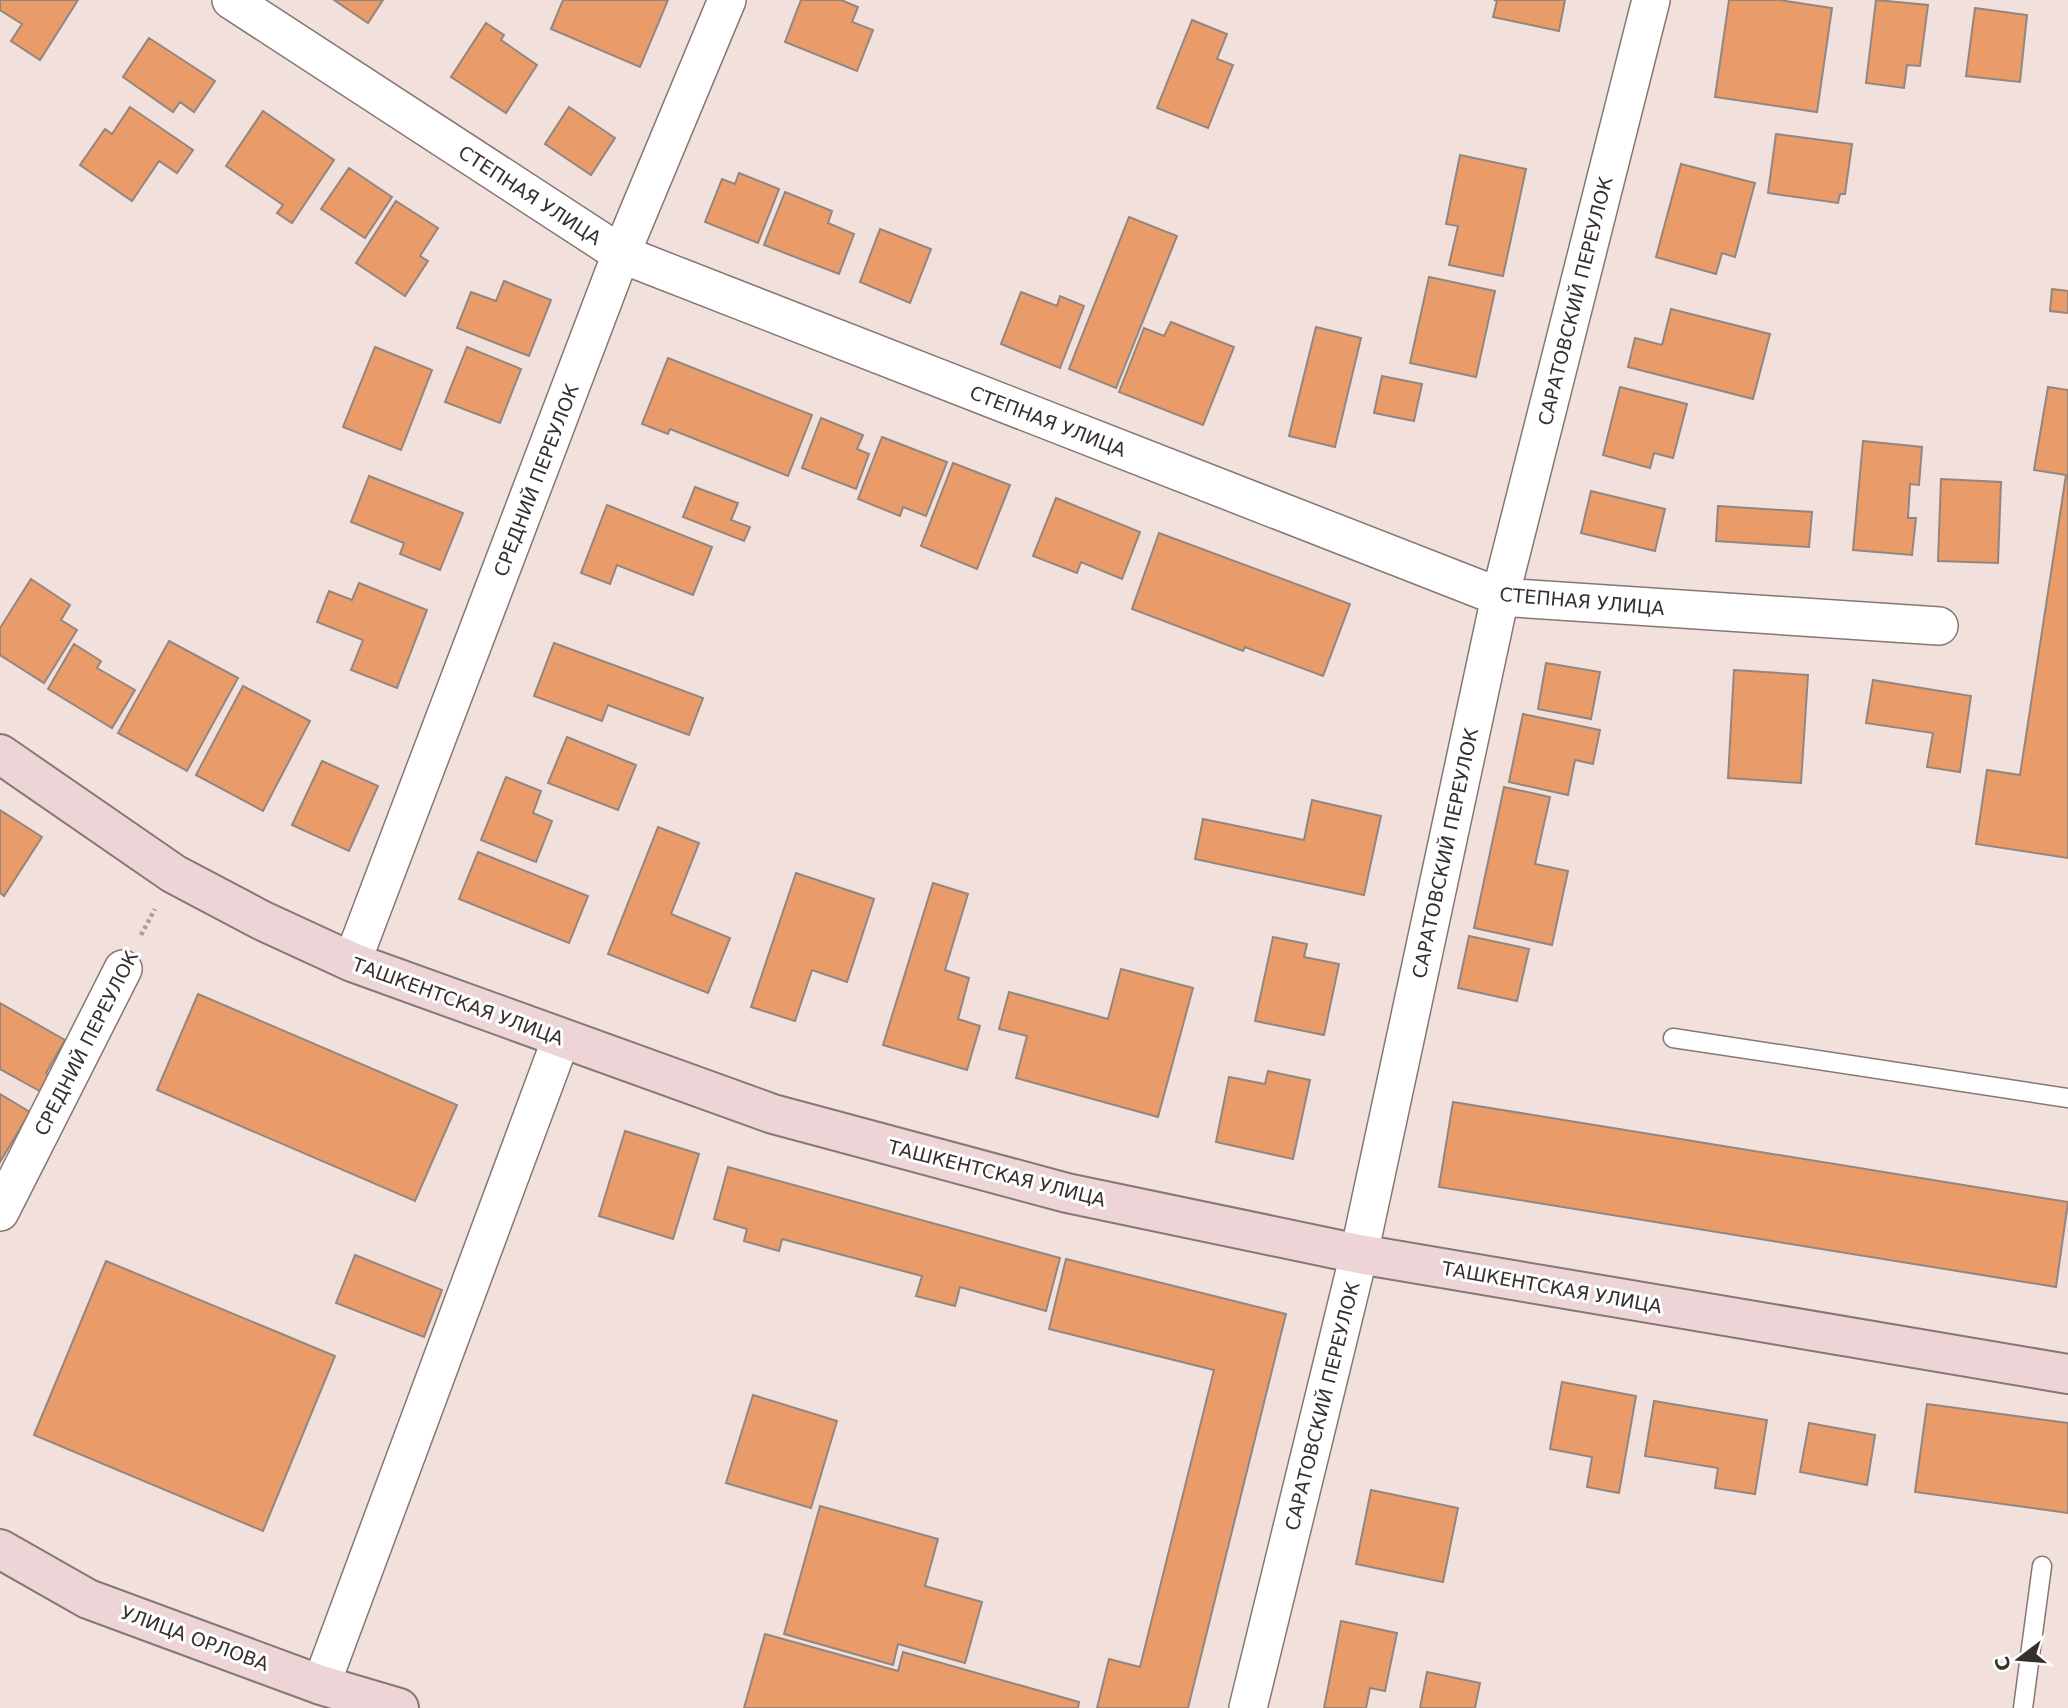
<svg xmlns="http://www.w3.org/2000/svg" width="2068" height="1708" font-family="'DejaVu Sans',sans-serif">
	<rect width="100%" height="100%" fill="#f1e0db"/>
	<path fill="#e99b6a" stroke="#94867f" stroke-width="2" d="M 0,0 L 78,0 L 40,60 L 11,41 L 22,24 L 0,10 Z
		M 334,0 L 383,0 L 368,23 Z
		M 563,0 L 668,0 L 640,67 L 551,29 Z
		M 801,0 L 841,0 L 858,7 L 852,22 L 873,30 L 857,71 L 785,42 Z
		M 1494,0 L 1565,0 L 1559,31 L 1493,17 L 1497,1 Z
		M 1729,0 L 1779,0 L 1832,8 L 1817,112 L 1715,97 Z
		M 1876,0 L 1928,5 L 1920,66 L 1907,65 L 1904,88 L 1866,83 Z
		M 1975,8 L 2027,15 L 2020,82 L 1966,76 Z
		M 1192,20 L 1227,34 L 1217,59 L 1233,65 L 1208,128 L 1157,108 Z
		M 486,23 L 504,35 L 501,40 L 537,65 L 506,113 L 451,77 Z
		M 149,38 L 215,81 L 194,112 L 180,102 L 173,112 L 123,77 Z
		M 130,107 L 193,150 L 177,173 L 159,161 L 132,201 L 80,165 L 105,129 L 112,134 Z
		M 569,107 L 615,138 L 591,175 L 545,144 Z
		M 263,111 L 334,160 L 292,223 L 277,213 L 283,205 L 226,166 Z
		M 1776,134 L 1852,144 L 1845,194 L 1840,194 L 1838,203 L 1768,193 Z
		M 1460,155 L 1526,169 L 1503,276 L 1449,265 L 1458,226 L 1446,224 Z
		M 1681,164 L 1755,183 L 1735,257 L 1722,253 L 1716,274 L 1656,257 Z
		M 349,168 L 392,197 L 365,238 L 321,209 Z
		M 739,173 L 779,189 L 758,243 L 705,222 L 722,179 L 735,184 Z
		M 785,192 L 832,211 L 828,223 L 854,234 L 839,274 L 764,245 Z
		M 396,201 L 438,228 L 420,256 L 428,261 L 405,296 L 356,263 Z
		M 1129,217 L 1177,236 L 1116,388 L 1069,369 Z
		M 880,229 L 931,249 L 910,303 L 860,282 Z
		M 1429,277 L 1495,291 L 1476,377 L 1410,363 Z
		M 504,281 L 551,300 L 529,356 L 457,328 L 471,292 L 496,301 Z
		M 2052,289 L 2068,291 L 2068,313 L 2050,311 Z
		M 1021,292 L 1057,306 L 1060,296 L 1084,306 L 1060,368 L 1001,344 Z
		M 1671,309 L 1770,334 L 1753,399 L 1628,367 L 1635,338 L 1662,345 Z
		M 1171,322 L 1234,347 L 1203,425 L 1119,392 L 1144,328 L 1164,336 Z
		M 1316,327 L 1361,338 L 1335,447 L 1289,436 Z
		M 375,347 L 432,370 L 401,450 L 343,427 Z
		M 467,347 L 521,369 L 500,423 L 445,402 Z
		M 668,358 L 812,415 L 788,476 L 670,429 L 668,434 L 642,424 Z
		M 1382,376 L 1422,384 L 1414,421 L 1374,413 Z
		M 1620,387 L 1687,404 L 1673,458 L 1654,453 L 1650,468 L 1603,455 Z
		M 2048,387 L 2068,390 L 2068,858 L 1976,844 L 1987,770 L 2020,775 L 2066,475 L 2034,470 Z
		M 821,418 L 863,435 L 857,449 L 869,454 L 856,489 L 802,468 Z
		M 882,437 L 947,462 L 926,516 L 903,507 L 900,516 L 858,499 Z
		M 1863,441 L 1922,447 L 1919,485 L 1910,484 L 1908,518 L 1916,518 L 1912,555 L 1853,550 Z
		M 953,463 L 1010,485 L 977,569 L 921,546 Z
		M 369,476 L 463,513 L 440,570 L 400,554 L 404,543 L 351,522 Z
		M 1941,479 L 2001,482 L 1998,563 L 1938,561 Z
		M 695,487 L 738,503 L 731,520 L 750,527 L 744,541 L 683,517 Z
		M 1591,491 L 1665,509 L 1655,551 L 1581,533 Z
		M 1056,498 L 1140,532 L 1122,579 L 1081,562 L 1077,573 L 1033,556 Z
		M 607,505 L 712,547 L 693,595 L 617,565 L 610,584 L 581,573 Z
		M 1718,506 L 1812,512 L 1809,547 L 1716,541 Z
		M 1159,533 L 1350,604 L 1323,676 L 1245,647 L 1243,651 L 1132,609 Z
		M 31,579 L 70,605 L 61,620 L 77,630 L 44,683 L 0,655 L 0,628 Z
		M 359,583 L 427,610 L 397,688 L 351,670 L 363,640 L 317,622 L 329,591 L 352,600 Z
		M 169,641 L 238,678 L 187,771 L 118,733 Z
		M 554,643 L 703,698 L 689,735 L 608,705 L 602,721 L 534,696 Z
		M 74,644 L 101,661 L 97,668 L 135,690 L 112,728 L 48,689 Z
		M 1546,663 L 1600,672 L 1591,719 L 1538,709 Z
		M 1734,670 L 1808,675 L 1801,783 L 1728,778 Z
		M 1873,680 L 1971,696 L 1960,772 L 1927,767 L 1933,733 L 1866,723 Z
		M 243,686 L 310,721 L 263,811 L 196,775 Z
		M 1523,714 L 1600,730 L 1593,764 L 1575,760 L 1568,795 L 1509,782 Z
		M 567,737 L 636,765 L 618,810 L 548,783 Z
		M 322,761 L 378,786 L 349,851 L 292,825 Z
		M 506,777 L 541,791 L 533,813 L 552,821 L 536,862 L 481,840 Z
		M 1504,787 L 1550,797 L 1535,864 L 1568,871 L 1552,945 L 1474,928 Z
		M 1312,800 L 1381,816 L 1364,895 L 1195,859 L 1203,819 L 1304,840 Z
		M 0,810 L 42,837 L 4,896 L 0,893 Z
		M 658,827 L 699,843 L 671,914 L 730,938 L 708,993 L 608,954 Z
		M 478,852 L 588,896 L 569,943 L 459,899 Z
		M 796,873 L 874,899 L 847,982 L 812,970 L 795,1021 L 751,1007 Z
		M 933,883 L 968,894 L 945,970 L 969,978 L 958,1019 L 980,1026 L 967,1070 L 883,1045 Z
		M 1469,936 L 1529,949 L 1517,1001 L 1458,988 Z
		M 1273,937 L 1307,944 L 1304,957 L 1339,964 L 1324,1035 L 1255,1021 Z
		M 1121,969 L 1193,988 L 1158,1117 L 1016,1078 L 1027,1036 L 999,1029 L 1009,992 L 1108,1019 Z
		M 198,994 L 457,1105 L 415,1201 L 157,1090 Z
		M 0,1003 L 65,1040 L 46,1073 L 54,1078 L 45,1094 L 0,1069 Z
		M 1268,1071 L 1310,1080 L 1293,1159 L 1216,1142 L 1229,1077 L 1265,1084 Z
		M 0,1094 L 30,1112 L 0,1162 Z
		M 1453,1102 L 2068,1202 L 2056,1287 L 1439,1187 Z
		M 625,1131 L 699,1154 L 673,1239 L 599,1216 Z
		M 728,1167 L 1060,1258 L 1046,1311 L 960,1287 L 955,1306 L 916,1296 L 922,1276 L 782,1239 L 779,1251 L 744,1241 L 747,1229 L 714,1219 Z
		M 355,1255 L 442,1290 L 424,1337 L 336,1303 Z
		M 1066,1259 L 1286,1314 L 1188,1708 L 1097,1708 L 1109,1659 L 1140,1667 L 1214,1370 L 1049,1329 Z
		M 106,1261 L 335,1356 L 263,1531 L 34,1435 Z
		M 1562,1382 L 1636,1396 L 1619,1493 L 1587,1487 L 1592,1457 L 1550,1449 Z
		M 753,1395 L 837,1421 L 811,1508 L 726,1483 Z
		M 1654,1401 L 1767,1420 L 1755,1494 L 1715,1488 L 1718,1468 L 1645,1456 Z
		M 1927,1404 L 2068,1423 L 2068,1513 L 1915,1492 Z
		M 1809,1423 L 1875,1435 L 1867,1485 L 1800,1472 Z
		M 1371,1490 L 1458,1508 L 1443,1582 L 1356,1564 Z
		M 820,1506 L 938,1539 L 925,1586 L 982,1602 L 965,1663 L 898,1644 L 893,1665 L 784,1634 Z
		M 1341,1621 L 1397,1633 L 1385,1691 L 1370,1688 L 1366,1708 L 1324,1708 Z
		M 765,1634 L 898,1671 L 903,1652 L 1079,1702 L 1078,1708 L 744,1708 Z
		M 1427,1672 L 1480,1683 L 1475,1708 L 1420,1708 Z"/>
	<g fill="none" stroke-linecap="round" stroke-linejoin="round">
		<g stroke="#867773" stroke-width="21">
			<path id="lane" d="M 1673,1038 L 2068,1098
				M 2023,1708 L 2042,1566"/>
		</g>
		<g stroke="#867773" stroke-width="40">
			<path id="street" d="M 231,0 L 621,254 L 1500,597 L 1939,626
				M 352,962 L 621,254 L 727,0
				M 0,1212 L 123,969
				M 321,1685 L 561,1039
				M 1248,1708 L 1359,1254 L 1500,597 L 1651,0"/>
		</g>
		<g stroke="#867773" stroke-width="42">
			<path id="secondary" d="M 0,754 L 174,874 L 261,920 L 352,962 L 773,1114 L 1067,1193 L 1359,1254 L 2068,1374
				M 0,1549 L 88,1599 L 321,1685 L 399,1708"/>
		</g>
		<path stroke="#ab9d9a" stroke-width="4.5" stroke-dasharray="3.5 3.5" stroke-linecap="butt" d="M 141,935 L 155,909"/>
		<use href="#lane" stroke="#fff" stroke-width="18"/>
		<use href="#street" stroke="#fff" stroke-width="37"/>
		<use href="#secondary" stroke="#edd4d6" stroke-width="38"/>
	</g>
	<g text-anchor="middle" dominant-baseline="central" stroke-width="6" stroke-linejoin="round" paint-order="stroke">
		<g font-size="19" fill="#362f2e" stroke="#fff">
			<text transform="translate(530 195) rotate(33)">СТЕПНАЯ УЛИЦА</text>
			<text transform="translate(1575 301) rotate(-76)">САРАТОВСКИЙ ПЕРЕУЛОК</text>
			<text transform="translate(1048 421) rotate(21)">СТЕПНАЯ УЛИЦА</text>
			<text transform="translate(536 480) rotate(-69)">СРЕДНИЙ ПЕРЕУЛОК</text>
			<text transform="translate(1582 601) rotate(5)">СТЕПНАЯ УЛИЦА</text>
			<text transform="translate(1445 853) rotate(-78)">САРАТОВСКИЙ ПЕРЕУЛОК</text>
			<text transform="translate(458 1001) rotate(20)">ТАШКЕНТСКАЯ УЛИЦА</text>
			<text transform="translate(86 1043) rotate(-63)">СРЕДНИЙ ПЕРЕУЛОК</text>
			<text transform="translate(997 1173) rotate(14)">ТАШКЕНТСКАЯ УЛИЦА</text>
			<text transform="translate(1552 1287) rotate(10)">ТАШКЕНТСКАЯ УЛИЦА</text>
			<text transform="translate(1322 1406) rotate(-76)">САРАТОВСКИЙ ПЕРЕУЛОК</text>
			<text transform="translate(195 1638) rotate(20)">УЛИЦА ОРЛОВА</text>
		</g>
	</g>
	<g transform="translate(2019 1659) rotate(254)" stroke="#ffffff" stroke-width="5" paint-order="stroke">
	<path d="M0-5L12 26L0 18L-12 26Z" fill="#362f2e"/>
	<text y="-10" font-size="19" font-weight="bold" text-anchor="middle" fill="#362f2e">С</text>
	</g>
</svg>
